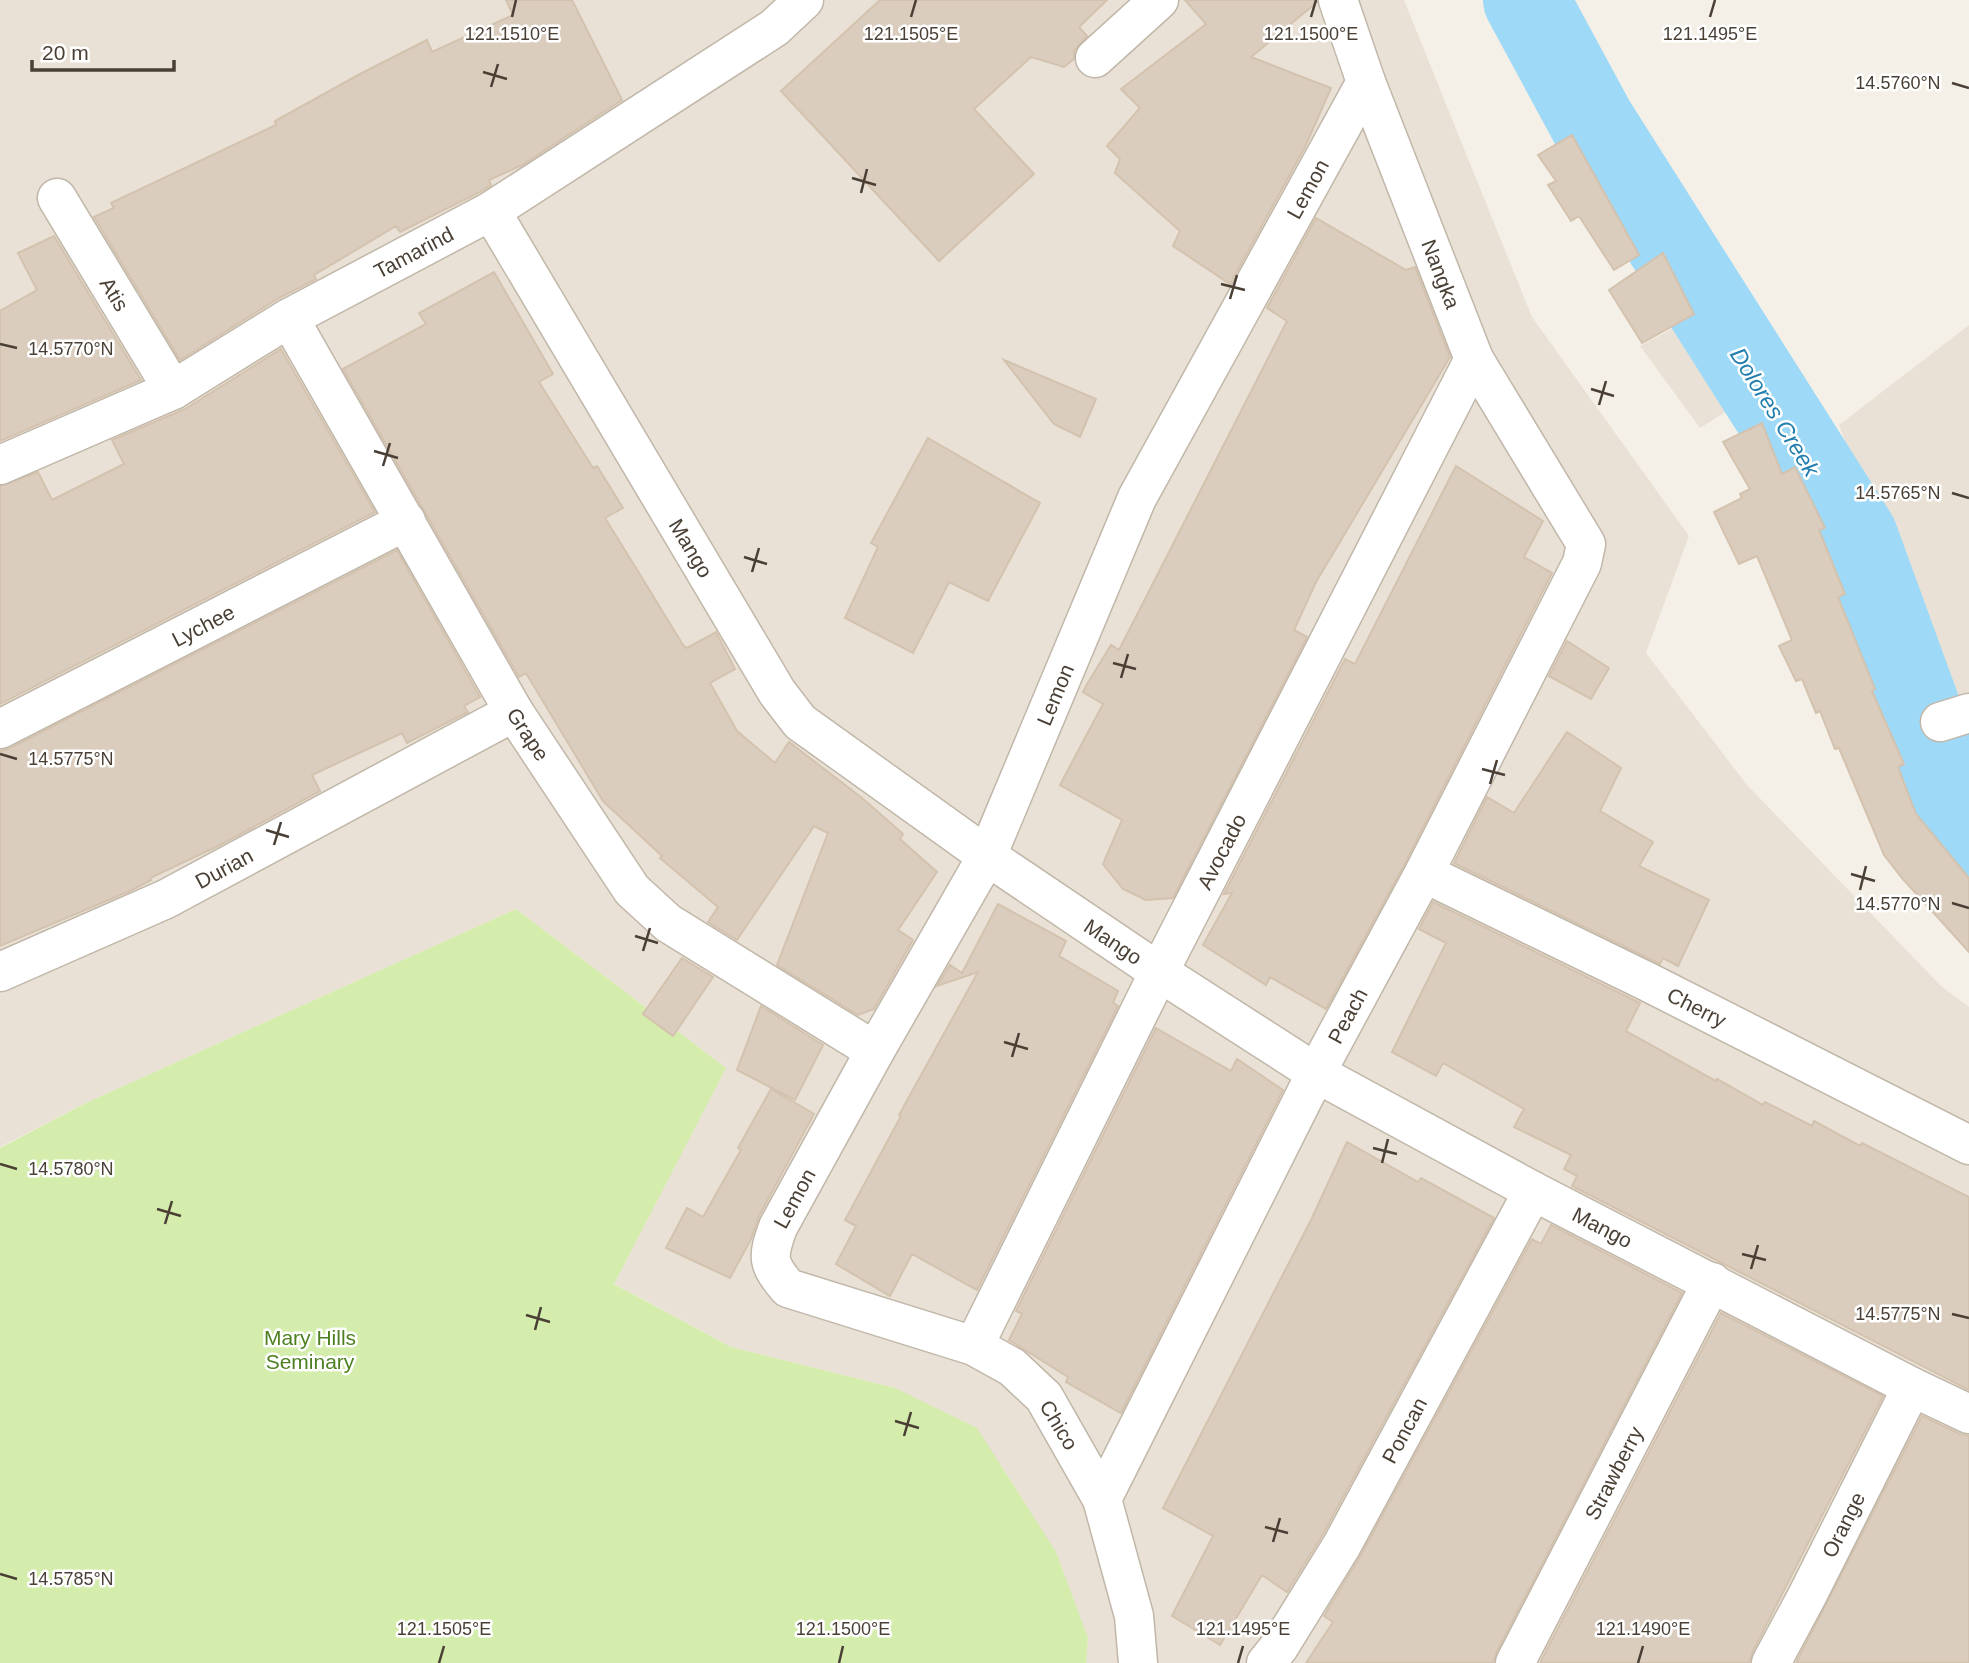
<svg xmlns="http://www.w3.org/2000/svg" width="1969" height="1663" font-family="Helvetica,sans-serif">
	<rect width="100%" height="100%" fill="#f5f0e7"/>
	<path fill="#e9e1d5" d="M 0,0 L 1404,0 L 1532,317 L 1689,536 L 1646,653 L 1747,785 L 1941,986 L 1969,1007 L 1969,1663 L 1086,1663 L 1088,1638 L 895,1388 L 731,1347 L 613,1283 L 726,1068 L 516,909 L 86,1103 L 0,1147 Z
		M 1705,311 L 1756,393 L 1700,428 L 1640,346 Z
		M 1969,325 L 1969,789 L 1839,425 Z"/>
	<path fill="#d5edac" d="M 516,909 L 726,1068 L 614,1284 L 731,1347 L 895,1388 L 977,1428 L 1056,1552 L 1088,1638 L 1086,1663 L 0,1663 L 0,1148 L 86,1103 Z"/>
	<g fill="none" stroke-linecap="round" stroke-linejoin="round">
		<path stroke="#9edaf7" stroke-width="86" d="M 1526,0 L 1592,122 L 1855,537 L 1969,850"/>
	</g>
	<path fill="#dbcdbe" stroke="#d3c2ae" stroke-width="2" d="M 506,0 L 572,0 L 622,100 L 522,165 L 489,180 L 491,185 L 480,192 L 400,232 L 396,226 L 314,275 L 316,279 L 277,299 L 180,360 L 94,217 L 114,208 L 111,203 L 276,125 L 275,121 L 360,74 L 427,40 L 432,52 L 513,15 Z
		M 880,0 L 1107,0 L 1079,27 L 1087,36 L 1074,51 L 1074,59 L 1064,67 L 1031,57 L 974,109 L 1034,174 L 939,261 L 781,91 Z
		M 1185,0 L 1317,0 L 1317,2 L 1251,57 L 1331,88 L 1305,147 L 1230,284 L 1173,246 L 1180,231 L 1115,173 L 1120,159 L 1107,146 L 1140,108 L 1121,89 L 1206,24 Z
		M 1572,135 L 1639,255 L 1614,270 L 1579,216 L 1571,221 L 1548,185 L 1556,181 L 1538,155 Z
		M 1316,218 L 1406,270 L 1415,267 L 1450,357 L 1316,582 L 1294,630 L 1307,637 L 1173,898 L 1146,900 L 1123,889 L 1103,864 L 1122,820 L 1060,785 L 1103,704 L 1083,692 L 1086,686 L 1111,645 L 1119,650 L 1287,321 L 1267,308 Z
		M 54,236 L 141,380 L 0,441 L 0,311 L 37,290 L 18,253 Z
		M 1663,253 L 1694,314 L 1642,343 L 1609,290 Z
		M 494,272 L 553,374 L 539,382 L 593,468 L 597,466 L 623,508 L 605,518 L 639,573 L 683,645 L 687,648 L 716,632 L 735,669 L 710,683 L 737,731 L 775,763 L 789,742 L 862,798 L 903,834 L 900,839 L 937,872 L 898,930 L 913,940 L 874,1009 L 858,1015 L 777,965 L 828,833 L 814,826 L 737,940 L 708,922 L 718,907 L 660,858 L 662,856 L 603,801 L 526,673 L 519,677 L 343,369 L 426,324 L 419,313 Z
		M 281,349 L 375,512 L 0,704 L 0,486 L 38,472 L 52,500 L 124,464 L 112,440 L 185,409 Z
		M 1004,360 L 1096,399 L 1080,437 L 1054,424 Z
		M 1762,423 L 1782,474 L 1795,467 L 1825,528 L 1819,530 L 1845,594 L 1838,597 L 1875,689 L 1872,691 L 1904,764 L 1898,767 L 1916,814 L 1969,878 L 1969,952 L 1902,878 L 1884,855 L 1839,748 L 1835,749 L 1820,711 L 1816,713 L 1802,679 L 1796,681 L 1779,646 L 1792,640 L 1757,556 L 1739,564 L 1714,512 L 1742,498 L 1740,494 L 1750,489 L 1723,442 Z
		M 928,438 L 1040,503 L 988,601 L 949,582 L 913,653 L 845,618 L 878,547 L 871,543 Z
		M 1456,466 L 1543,521 L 1524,557 L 1552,573 L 1405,863 L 1326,1009 L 1270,977 L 1266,985 L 1203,945 L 1232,893 L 1224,894 L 1345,659 L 1355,664 Z
		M 397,550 L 480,697 L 464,706 L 468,712 L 407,743 L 402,733 L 312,775 L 320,791 L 220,845 L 150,878 L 151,880 L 130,891 L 0,946 L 0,751 L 10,748 Z
		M 1567,641 L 1609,668 L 1591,699 L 1549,676 Z
		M 1567,732 L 1621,768 L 1600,811 L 1653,842 L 1639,866 L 1709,900 L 1678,966 L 1663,958 L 1660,964 L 1454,863 L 1487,797 L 1514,813 Z
		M 1433,902 L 1640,1003 L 1626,1031 L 1716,1081 L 1717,1079 L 1763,1105 L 1765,1102 L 1812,1126 L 1814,1121 L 1860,1146 L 1862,1143 L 1969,1197 L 1969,1390 L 1572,1186 L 1577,1176 L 1564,1169 L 1571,1155 L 1514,1127 L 1524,1109 L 1443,1063 L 1436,1076 L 1392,1052 L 1446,943 L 1419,929 Z
		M 998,904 L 1066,941 L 1059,956 L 1118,991 L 1113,1003 L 1118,1006 L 977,1290 L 912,1254 L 890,1296 L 836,1264 L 856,1226 L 845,1220 L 901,1116 L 899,1115 L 978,972 L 937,986 L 950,965 L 962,973 Z
		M 682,958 L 713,977 L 673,1036 L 643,1014 Z
		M 761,1006 L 823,1045 L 795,1100 L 737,1070 Z
		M 1156,1028 L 1231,1071 L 1237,1059 L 1283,1090 L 1121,1413 L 1066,1382 L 1068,1377 L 1009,1340 L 1022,1314 L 1016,1311 Z
		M 771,1089 L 814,1114 L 759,1216 L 751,1239 L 730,1278 L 666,1248 L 687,1208 L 703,1217 L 741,1150 L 738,1148 Z
		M 1347,1142 L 1418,1182 L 1421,1178 L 1494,1218 L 1323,1534 L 1287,1592 L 1262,1575 L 1220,1645 L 1172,1616 L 1213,1536 L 1163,1508 L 1312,1218 Z
		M 1551,1225 L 1682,1293 L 1496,1653 L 1493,1663 L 1306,1663 L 1333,1622 L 1324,1616 L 1361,1555 L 1532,1239 L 1541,1244 Z
		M 1721,1313 L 1883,1396 L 1752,1653 L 1749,1663 L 1540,1663 Z
		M 1922,1416 L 1960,1434 L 1969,1436 L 1969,1663 L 1796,1663 Z"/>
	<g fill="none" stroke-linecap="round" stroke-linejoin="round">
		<g stroke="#c1b7a9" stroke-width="41">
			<g id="street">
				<path d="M 1095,58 L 1159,0"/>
				<path id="s1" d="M 57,198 L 173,390"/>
				<path id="s2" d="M 491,211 L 777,692 L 800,722 L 987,856 L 1159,972 L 1316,1073 L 1533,1191 L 1912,1387 L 1969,1414"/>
				<path id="s3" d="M 289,318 L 514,712 L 632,890 L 668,923 L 875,1051"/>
				<path id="s4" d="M 0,465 L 173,390 L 289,318 L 491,211 L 774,28 L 804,0"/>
				<path d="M 1940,722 L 1969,713"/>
				<path id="s5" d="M 0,729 L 406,521"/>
				<path id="s6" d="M 1424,873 L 1648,982 L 1969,1145"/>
				<path id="s7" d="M 0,972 L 166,899 L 514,712"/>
				<path id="s8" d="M 974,1346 L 1159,972 L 1474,359"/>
				<path id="s9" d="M 1102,1499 L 1316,1073 L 1424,873 L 1582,563 L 1586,544 L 1474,359 L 1366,82 L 1338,0"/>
				<path id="s10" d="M 1138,1663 L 1134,1616 L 1102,1499 L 1044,1397 L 1012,1367 L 974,1346 L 788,1288 C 767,1263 767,1258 778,1227 L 875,1051 L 987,856 L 1137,498 L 1366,82"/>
				<path id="s11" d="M 1266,1663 L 1279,1647 L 1342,1545 L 1533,1191"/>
				<path id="s12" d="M 1515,1663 L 1712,1282"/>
				<path id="s13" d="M 1771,1663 L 1807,1596 L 1912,1387"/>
			</g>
		</g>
		<use href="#street" stroke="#fff" stroke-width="38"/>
	</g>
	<path fill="none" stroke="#493f35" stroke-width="2.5" d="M 512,17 L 516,0M 911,17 L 916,0M 1311,17 L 1316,0M 1710,17 L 1715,0M 483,72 L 507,79M 1952,83 L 1969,88M 491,87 L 498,64M 852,178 L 876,185M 861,193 L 867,169M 1221,284 L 1245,290M 1230,299 L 1237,275M 0,344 L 17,348M 1591,389 L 1614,396M 1599,405 L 1606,381M 374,451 L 398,458M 383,466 L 390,443M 1952,493 L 1969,498M 744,557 L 767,564M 752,572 L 759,548M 1113,663 L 1136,669M 1121,678 L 1128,654M 0,754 L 17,759M 1482,769 L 1505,775M 1490,784 L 1497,760M 266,830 L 289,837M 274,845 L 281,822M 1851,874 L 1875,881M 1860,890 L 1866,866M 1952,903 L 1969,908M 635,936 L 658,943M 643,951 L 650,928M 1004,1042 L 1028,1049M 1012,1057 L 1019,1033M 1373,1148 L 1397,1154M 1382,1163 L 1388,1139M 0,1164 L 17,1169M 157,1209 L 181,1216M 165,1224 L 172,1201M 1742,1254 L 1766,1260M 1751,1269 L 1758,1245M 1952,1314 L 1969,1318M 526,1315 L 550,1322M 535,1330 L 541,1307M 895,1421 L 919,1428M 904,1436 L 911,1412M 1265,1527 L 1288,1533M 1273,1542 L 1280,1518M 0,1574 L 17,1579M 439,1663 L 444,1646M 839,1663 L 843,1646M 1238,1663 L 1243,1646M 1638,1663 L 1643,1646"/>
	<g text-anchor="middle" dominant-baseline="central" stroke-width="5" stroke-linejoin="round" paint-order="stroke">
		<g font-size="21" fill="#493f35" stroke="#fff">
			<text stroke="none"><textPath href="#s10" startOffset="1802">Lemon</textPath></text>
			<text stroke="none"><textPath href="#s4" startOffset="466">Tamarind</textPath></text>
			<text transform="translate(1441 274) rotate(69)">Nangka</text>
			<text stroke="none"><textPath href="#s1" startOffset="112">Atis</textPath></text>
			<text stroke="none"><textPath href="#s2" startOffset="392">Mango</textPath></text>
			<text stroke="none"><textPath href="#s5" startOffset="228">Lychee</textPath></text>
			<text stroke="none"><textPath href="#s10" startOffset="1236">Lemon</textPath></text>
			<text stroke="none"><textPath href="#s3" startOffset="480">Grape</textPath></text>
			<text stroke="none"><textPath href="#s8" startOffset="553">Avocado</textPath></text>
			<text stroke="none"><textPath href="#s7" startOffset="247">Durian</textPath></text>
			<text stroke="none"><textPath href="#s2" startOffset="980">Mango</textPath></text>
			<text stroke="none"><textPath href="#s6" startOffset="304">Cherry</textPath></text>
			<text stroke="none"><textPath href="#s9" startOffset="542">Peach</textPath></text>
			<text stroke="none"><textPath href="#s10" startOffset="668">Lemon</textPath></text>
			<text stroke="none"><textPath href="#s2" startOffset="1547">Mango</textPath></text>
			<text transform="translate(1059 1425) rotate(59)">Chico</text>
			<text stroke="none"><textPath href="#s11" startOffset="271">Poncan</textPath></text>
			<text stroke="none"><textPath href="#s12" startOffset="214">Strawberry</textPath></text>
			<text stroke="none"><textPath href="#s13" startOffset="156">Orange</textPath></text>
		</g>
		<g font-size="21" fill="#4e8023" stroke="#fff">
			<text x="310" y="1337">Mary Hills<tspan x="310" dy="24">Seminary</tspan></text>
		</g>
		<g font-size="23" font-style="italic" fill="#227eae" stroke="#fff">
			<text transform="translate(1775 412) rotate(58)">Dolores Creek</text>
		</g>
	</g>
	<g font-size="18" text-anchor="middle" fill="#493f35" stroke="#fff" stroke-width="5" stroke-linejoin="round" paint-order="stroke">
		<text x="512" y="40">121.1510°E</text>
		<text x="911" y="40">121.1505°E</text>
		<text x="1311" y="40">121.1500°E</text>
		<text x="1710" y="40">121.1495°E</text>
		<text x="1898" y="89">14.5760°N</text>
		<text x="71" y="355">14.5770°N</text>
		<text x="1898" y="499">14.5765°N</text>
		<text x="71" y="765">14.5775°N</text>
		<text x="1898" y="910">14.5770°N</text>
		<text x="71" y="1175">14.5780°N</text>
		<text x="1898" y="1320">14.5775°N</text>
		<text x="71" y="1585">14.5785°N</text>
		<text x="444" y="1635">121.1505°E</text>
		<text x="843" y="1635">121.1500°E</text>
		<text x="1243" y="1635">121.1495°E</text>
		<text x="1643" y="1635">121.1490°E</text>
	</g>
	<path d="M32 60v10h142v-10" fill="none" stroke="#493f35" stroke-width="3.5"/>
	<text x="42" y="60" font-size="21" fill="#493f35" stroke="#ffffff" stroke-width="5" paint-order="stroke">20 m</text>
</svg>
